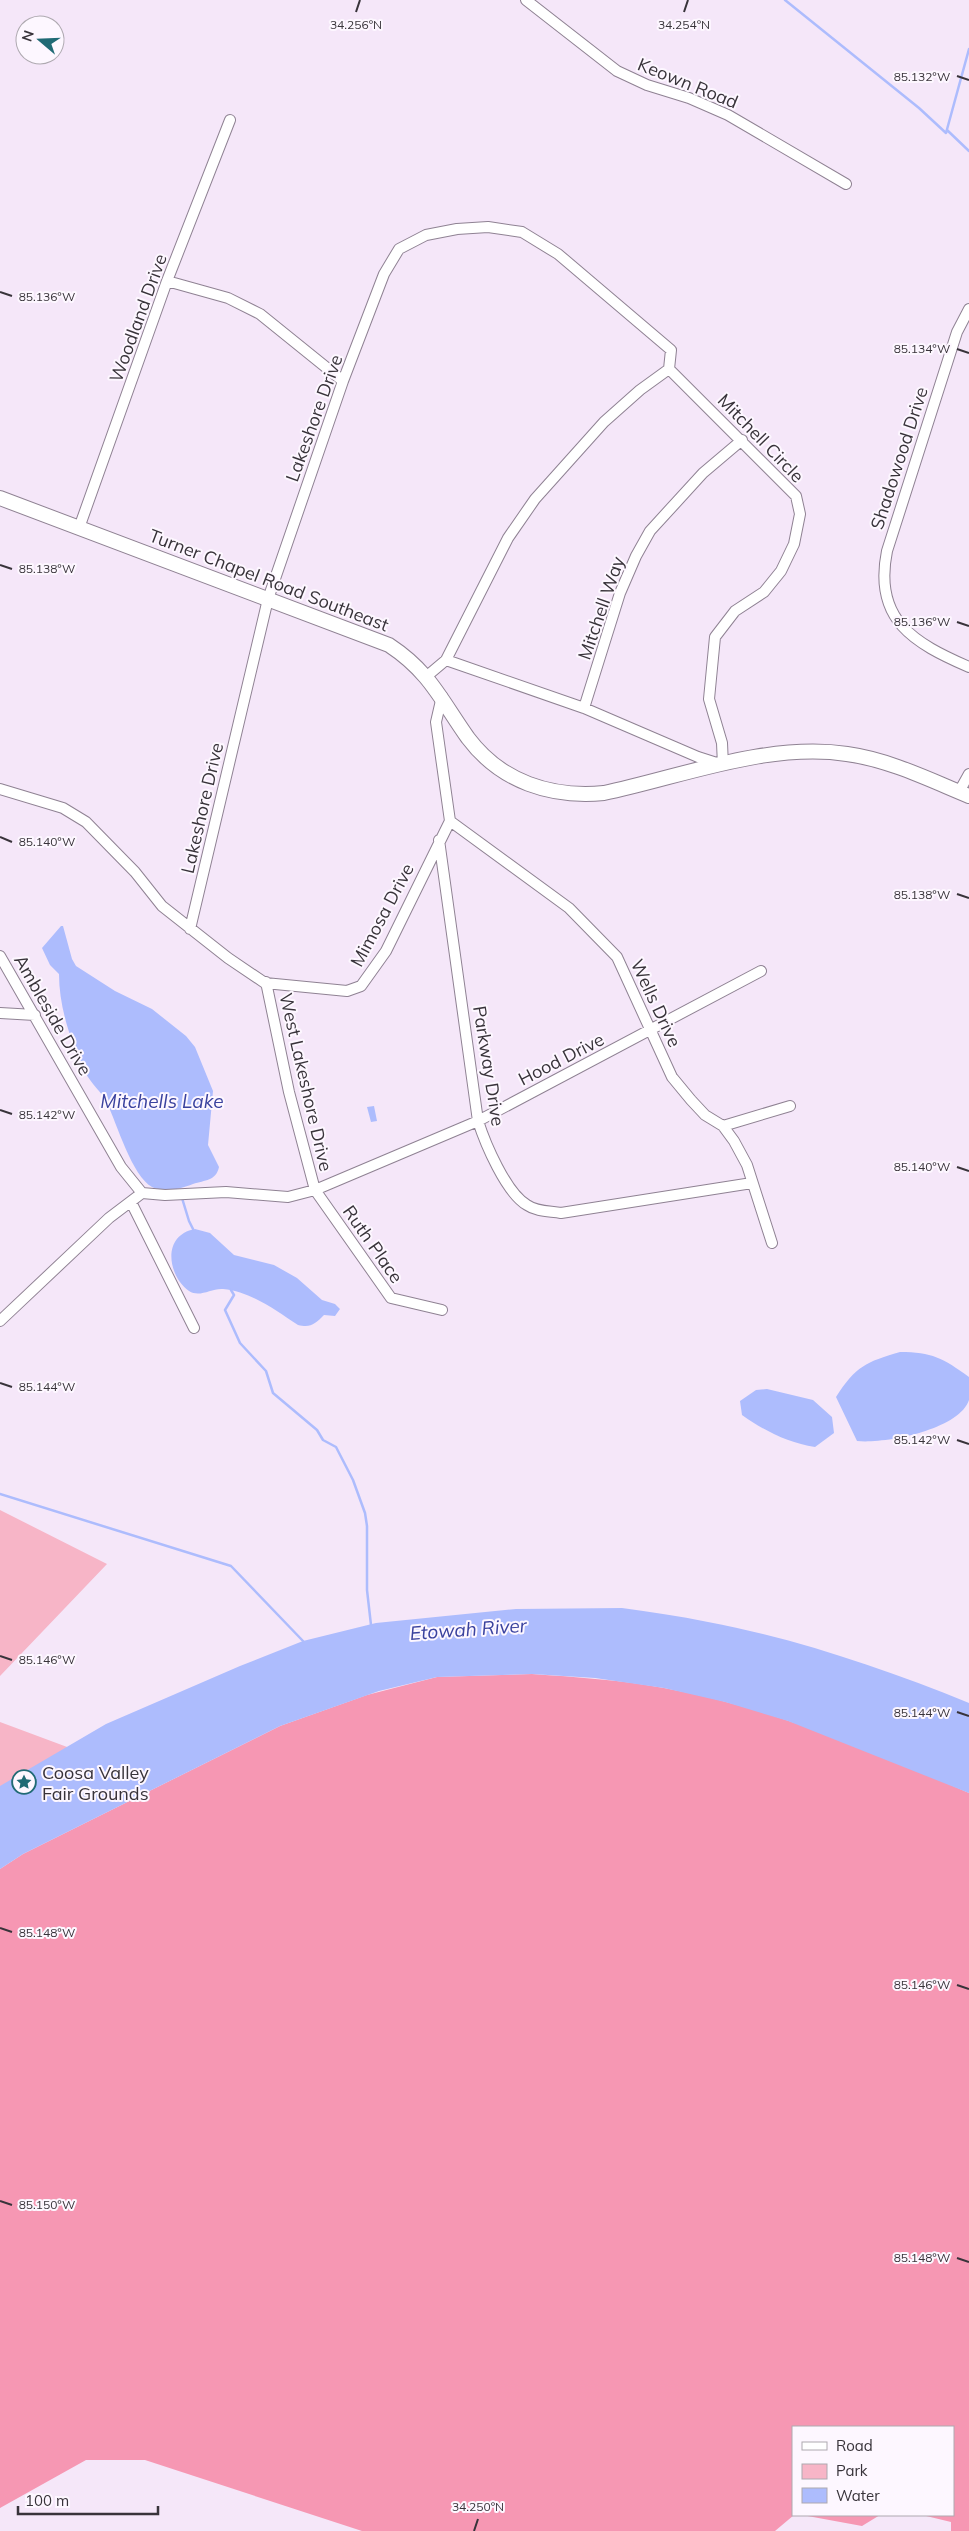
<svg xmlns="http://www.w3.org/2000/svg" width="969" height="2531" font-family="Mulish,sans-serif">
	<rect width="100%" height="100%" fill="#f5e7f9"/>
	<path fill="#f7b5c7" d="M 0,1510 L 107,1564 L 0,1676 Z
		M 0,1722 L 94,1757 L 0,1807 Z"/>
	<path fill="#f697b3" d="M 532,1674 C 576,1677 620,1680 664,1688 C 769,1707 872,1750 969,1793 L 969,2531 L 951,2531 L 951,2522 L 922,2515 L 953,2515 L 953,2427 L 793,2427 L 794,2515 L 775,2531 L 362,2531 L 145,2460 L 86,2460 L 0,2508 L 0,1869 L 23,1854 L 280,1726 L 367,1695 L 437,1677 Z
		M 802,2515 L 880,2515 L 862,2526 Z"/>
	<path fill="#adbcfd" d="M 61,926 L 63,926 L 72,959 L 76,966 L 115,991 L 152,1009 L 186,1036 L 195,1047 L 213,1091 L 208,1145 L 219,1167 C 216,1181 205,1180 193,1184 C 180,1189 165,1193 152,1187 C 132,1176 117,1124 107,1103 C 102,1092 91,1084 85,1072 C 71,1042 59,1008 59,974 L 50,965 L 42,948 Z
		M 374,1106 L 377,1121 L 371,1122 L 367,1107 Z
		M 195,1229 L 210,1233 L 234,1255 L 274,1265 L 297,1278 L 322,1300 L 335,1304 L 340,1309 L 335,1316 L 324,1315 C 315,1324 311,1328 298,1325 C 275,1310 252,1292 223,1289 C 211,1288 200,1298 189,1291 C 167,1275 162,1235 195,1229 Z
		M 900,1352 C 932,1352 943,1358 969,1377 C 969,1383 969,1394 969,1400 C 959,1430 884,1444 857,1441 L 836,1397 C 856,1366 866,1362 900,1352 Z
		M 767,1389 L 813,1400 L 832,1417 L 834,1433 L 815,1447 C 788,1443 763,1430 742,1415 L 740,1401 L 756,1390 Z
		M 622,1608 C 650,1612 679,1616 708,1622 C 797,1639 885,1669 969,1703 L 969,1793 L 788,1721 L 725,1702 L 664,1688 L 595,1678 L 532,1674 L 437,1677 L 379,1691 L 280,1726 L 23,1854 L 0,1869 L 0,1786 L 106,1724 L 240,1666 L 303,1641 L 376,1623 L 516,1609 Z"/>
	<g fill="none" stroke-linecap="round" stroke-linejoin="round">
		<path stroke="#adbcfd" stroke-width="2.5" d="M 785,0 L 919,108 L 946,133 L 969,49
			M 947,130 L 969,151
			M 182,1198 L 189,1221 L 193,1229
			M 231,1290 L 234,1295 L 225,1310 L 240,1343 L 266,1371 L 273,1393 L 317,1430 L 323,1440 L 336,1447 L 353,1480 L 365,1513 L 367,1526 L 367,1590 L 371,1625
			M 0,1494 L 231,1566 L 303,1641"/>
		<g stroke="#8f8293" stroke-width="12">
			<path id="street" d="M 526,0 L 617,71 L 647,85 L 689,98 L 728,115 L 846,184
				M 167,281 L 228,298 L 260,314 L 343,381
				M 969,309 L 957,332 L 887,551 C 873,620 914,643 969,667
				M 79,528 L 167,281 L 230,120
				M 446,660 L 584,708 L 698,757 L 723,765 L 722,743 L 709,699 L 715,637 L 735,611 L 764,592 L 781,571 L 794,544 L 800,514 L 796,496 L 669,369
				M 427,676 L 446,660 L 508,538 L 535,499 L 604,422 L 640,390 L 669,369
				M 442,696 L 436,722 L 450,821
				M 584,708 L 620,593 L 636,556 L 650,531 L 703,473 L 742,440
				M 0,789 L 63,808 L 86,822 L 135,872 L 162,906 L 228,958 L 265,983 L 347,991 L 361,986 L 386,951 L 450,821
				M 959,792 L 969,774
				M 450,821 L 569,908 L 617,957 L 672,1077 L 691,1100 L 705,1115 L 723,1126 L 734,1141 L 747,1165 L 772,1243
				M 439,840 L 478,1121 C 485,1143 506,1193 527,1205 C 537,1212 550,1211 561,1213 L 752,1183
				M 190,929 L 268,599 L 343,381 L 384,274 L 399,249 L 426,235 L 457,229 L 488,227 L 522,232 L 558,254 L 671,350 L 669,369
				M 0,956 L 121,1167 L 142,1193
				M 266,982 L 289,1092 L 315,1190 L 391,1298 L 442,1310
				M 0,1013 L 35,1015
				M 723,1126 L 790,1106
				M 142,1193 L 165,1195 L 226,1192 L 288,1197 L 315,1190 L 478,1121 L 761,971
				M 131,1202 L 194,1328
				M 0,1321 L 109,1218 L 142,1193"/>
		</g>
		<g stroke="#8f8293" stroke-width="16">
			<path id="secondary" d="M 0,498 L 389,645 C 430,672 441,700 468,738 C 501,782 551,798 604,793 C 681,777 767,742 847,754 C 890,760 930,780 969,796"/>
		</g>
		<use href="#street" stroke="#fff" stroke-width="10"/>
		<use href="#secondary" stroke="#fff" stroke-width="14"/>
	</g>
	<path fill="none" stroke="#38333a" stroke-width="2" d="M 356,12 L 360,0M 684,12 L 688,0M 957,76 L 969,80M 0,292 L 12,296M 957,349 L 969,353M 0,565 L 12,569M 957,622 L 969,626M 0,837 L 12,842M 957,894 L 969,898M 0,1110 L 12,1114M 957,1167 L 969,1171M 0,1383 L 12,1387M 957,1440 L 969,1444M 0,1656 L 12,1660M 957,1712 L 969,1716M 0,1928 L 12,1932M 957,1985 L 969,1989M 0,2201 L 12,2205M 957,2258 L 969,2262M 474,2531 L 478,2519"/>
	<defs>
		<g id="sight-ring" transform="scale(1.25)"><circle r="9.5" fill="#fdf7ff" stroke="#206a75" stroke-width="1.5"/><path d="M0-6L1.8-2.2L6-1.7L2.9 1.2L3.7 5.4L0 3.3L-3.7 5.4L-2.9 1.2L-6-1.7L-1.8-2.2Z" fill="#206a75"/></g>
	</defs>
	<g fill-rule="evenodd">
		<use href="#sight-ring" x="24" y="1782"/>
	</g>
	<g text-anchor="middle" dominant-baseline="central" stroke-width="4" stroke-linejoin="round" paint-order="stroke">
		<g font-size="18" fill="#38333a" stroke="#fdf7ff">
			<text transform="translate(688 83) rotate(22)">Keown Road</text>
			<text transform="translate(138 318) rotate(-70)">Woodland Drive</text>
			<text transform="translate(314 418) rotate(-70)">Lakeshore Drive</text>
			<text transform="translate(761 438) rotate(46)">Mitchell Circle</text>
			<text transform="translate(899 458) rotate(-72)">Shadowood Drive</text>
			<text transform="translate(269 580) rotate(21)">Turner Chapel Road Southeast</text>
			<text transform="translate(601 608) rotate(-71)">Mitchell Way</text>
			<text transform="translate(202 808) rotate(-77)">Lakeshore Drive</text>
			<text transform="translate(382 915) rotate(-62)">Mimosa Drive</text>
			<text transform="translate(656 1003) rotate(65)">Wells Drive</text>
			<text transform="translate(53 1015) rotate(60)">Ambleside Drive</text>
			<text transform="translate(561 1059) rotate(-27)">Hood Drive</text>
			<text transform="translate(489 1066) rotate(81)">Parkway Drive</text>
			<text transform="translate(306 1082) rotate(77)">West Lakeshore Drive</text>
			<text transform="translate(373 1244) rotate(55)">Ruth Place</text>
		</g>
		<g font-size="18" fill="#38333a" stroke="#fdf7ff" text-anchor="start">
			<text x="42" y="1772">Coosa Valley<tspan x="42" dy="21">Fair Grounds</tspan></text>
		</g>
		<g font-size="19" font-style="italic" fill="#3a429e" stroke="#fdf7ff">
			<text x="162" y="1101">Mitchells Lake</text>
			<text transform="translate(468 1629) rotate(-4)">Etowah River</text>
		</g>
	</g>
	<g font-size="12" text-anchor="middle" fill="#38333a" stroke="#fdf7ff" stroke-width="4" stroke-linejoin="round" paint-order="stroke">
		<text x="356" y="29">34.256°N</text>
		<text x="684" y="29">34.254°N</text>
		<text x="922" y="81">85.132°W</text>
		<text x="47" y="301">85.136°W</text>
		<text x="922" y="353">85.134°W</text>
		<text x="47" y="573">85.138°W</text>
		<text x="922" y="626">85.136°W</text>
		<text x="47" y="846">85.140°W</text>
		<text x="922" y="899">85.138°W</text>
		<text x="47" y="1119">85.142°W</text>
		<text x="922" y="1171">85.140°W</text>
		<text x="47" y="1391">85.144°W</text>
		<text x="922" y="1444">85.142°W</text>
		<text x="47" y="1664">85.146°W</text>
		<text x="922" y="1717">85.144°W</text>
		<text x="47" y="1937">85.148°W</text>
		<text x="922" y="1989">85.146°W</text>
		<text x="47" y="2209">85.150°W</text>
		<text x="922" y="2262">85.148°W</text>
		<text x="478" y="2511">34.250°N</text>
	</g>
	<rect x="792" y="2426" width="162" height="90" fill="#fdf7ff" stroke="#aea9b0"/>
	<rect x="802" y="2442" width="25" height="8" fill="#ffffff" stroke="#aea9b0"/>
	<text x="836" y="2451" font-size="15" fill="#38333a">Road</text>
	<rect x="802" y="2464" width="25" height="15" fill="#f7b5c7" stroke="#aea9b0"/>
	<text x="836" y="2476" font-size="15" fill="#38333a">Park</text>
	<rect x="802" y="2488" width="25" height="15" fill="#adbcfd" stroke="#aea9b0"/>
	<text x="836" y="2501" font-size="15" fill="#38333a">Water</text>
	<g transform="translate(40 40) rotate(289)"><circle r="24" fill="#fdf7ff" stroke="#aea9b0"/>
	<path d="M0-4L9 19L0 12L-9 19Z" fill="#206a75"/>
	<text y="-8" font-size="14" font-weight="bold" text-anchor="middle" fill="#38333a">N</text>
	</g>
	<path d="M18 2506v8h140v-8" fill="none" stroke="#38333a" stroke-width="2.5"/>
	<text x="25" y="2506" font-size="15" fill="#38333a" stroke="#fdf7ff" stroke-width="4" paint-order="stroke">100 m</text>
</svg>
